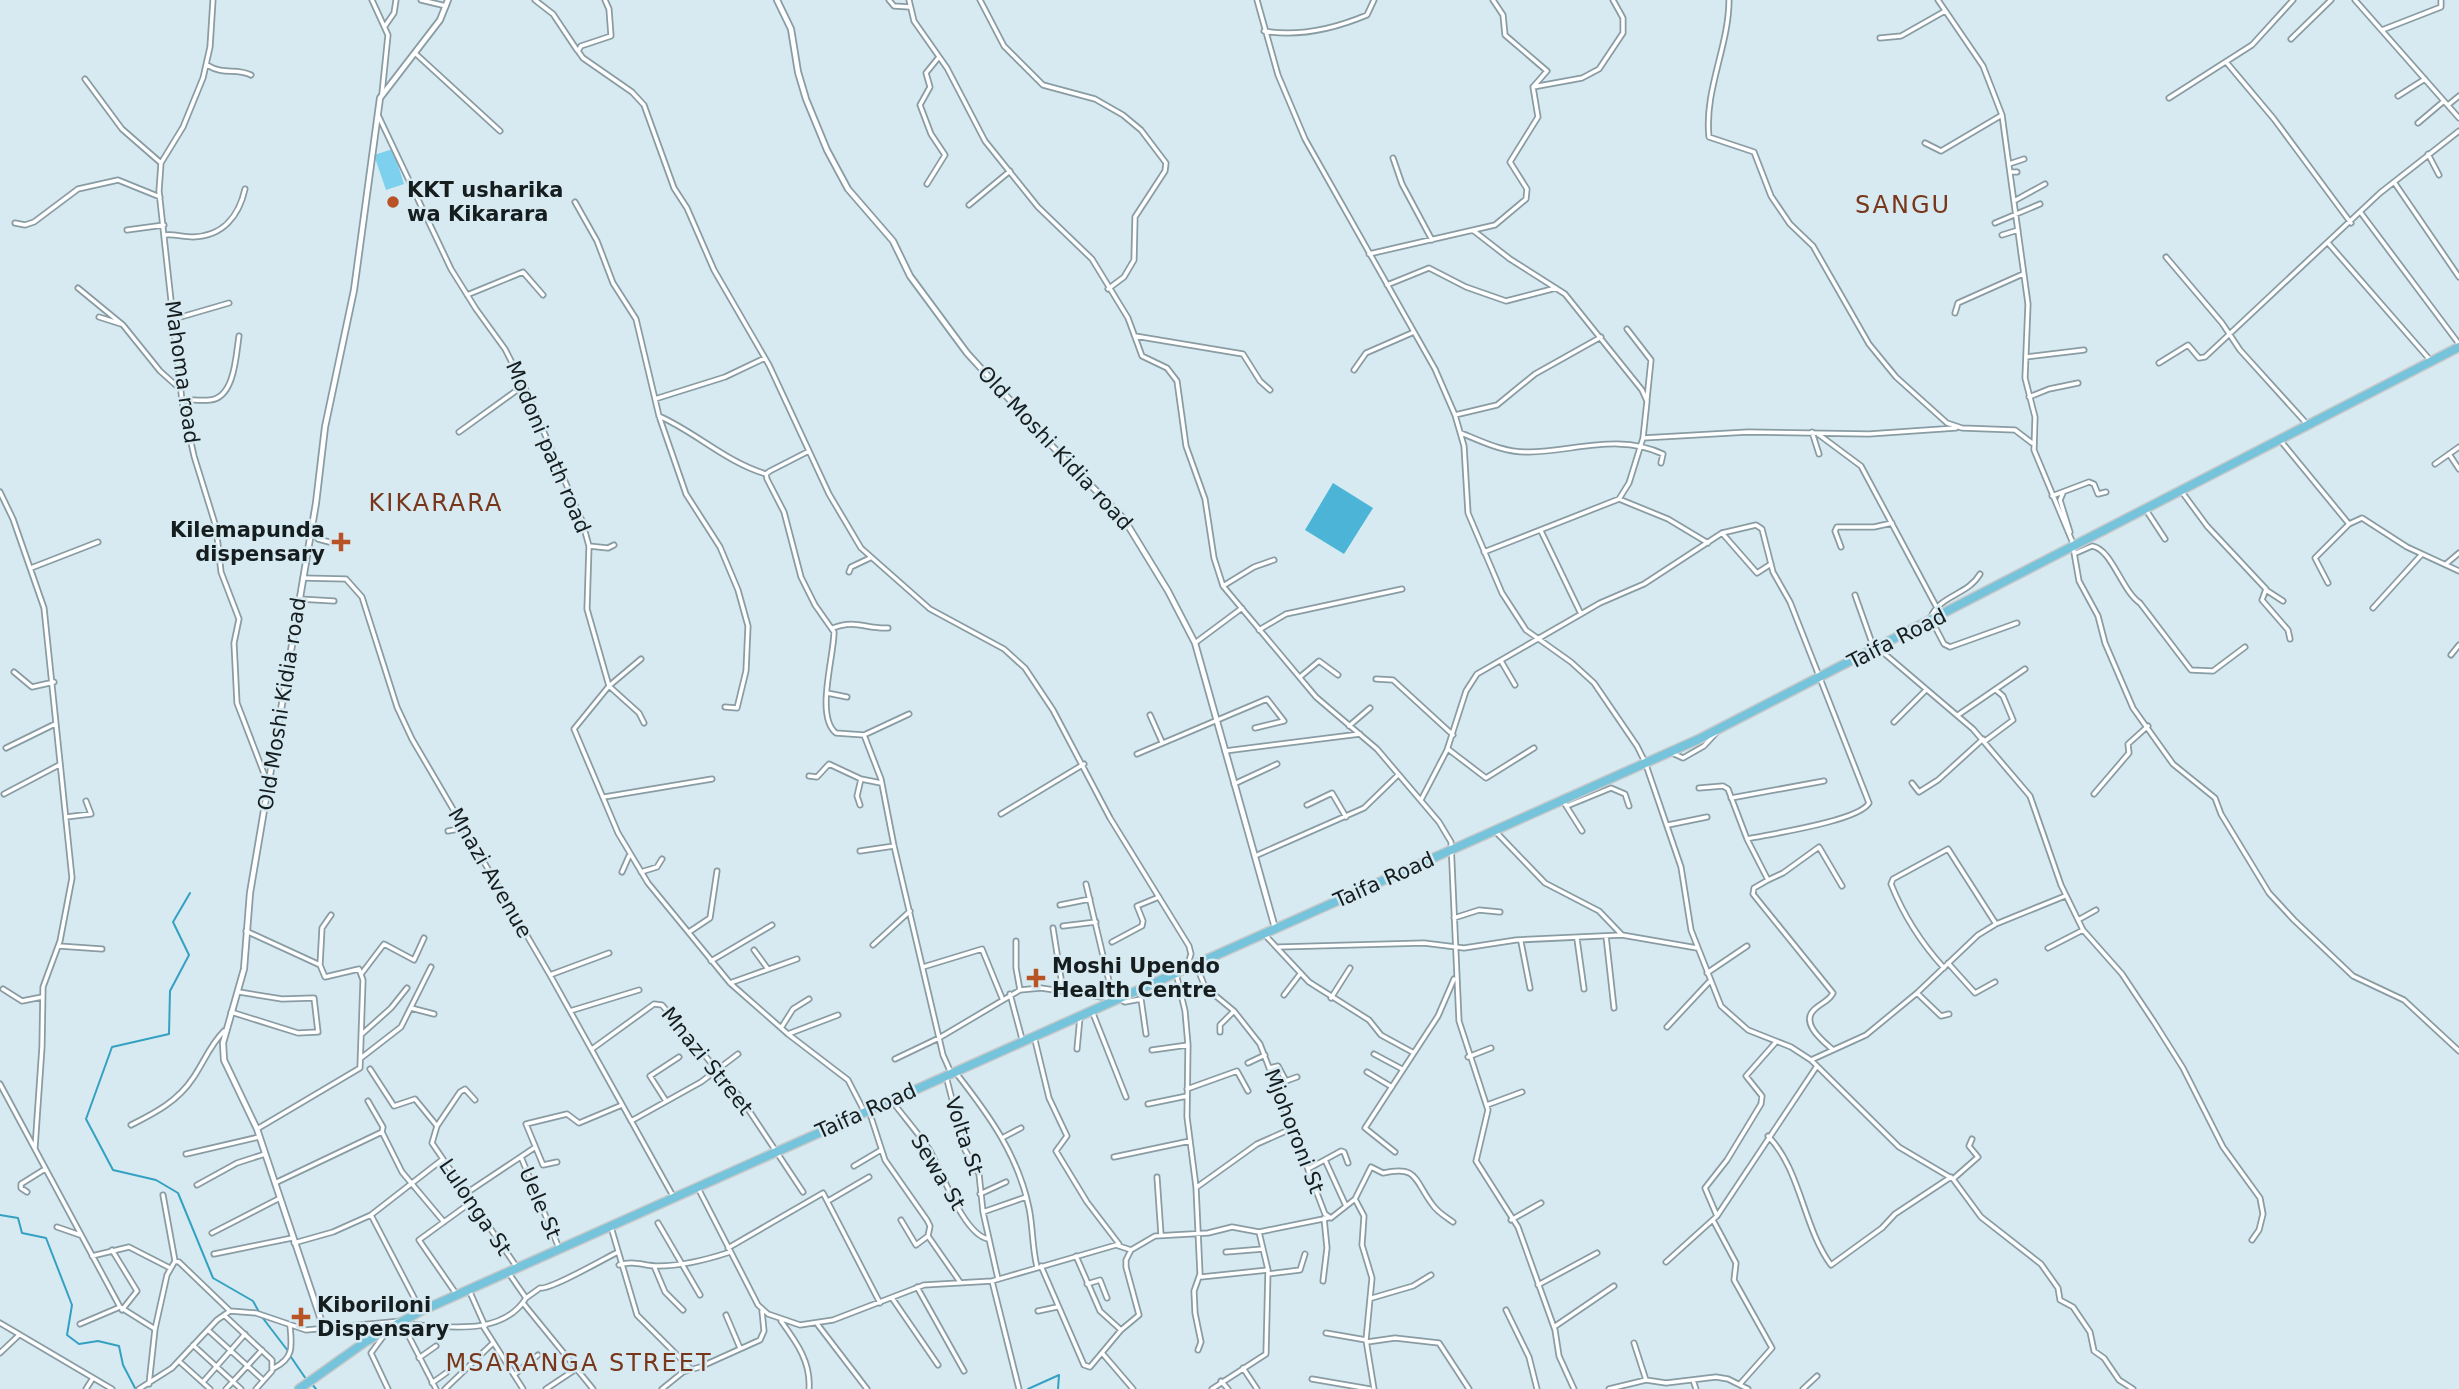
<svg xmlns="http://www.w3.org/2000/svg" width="2459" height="1389" font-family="'DejaVu Sans',sans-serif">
	<rect width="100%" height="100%" fill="#d7eaf1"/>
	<path fill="#7dd1ee" d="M 393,149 L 404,184 L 386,190 L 374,155 Z"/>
	<path fill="#4cb5d7" d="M 1333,483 L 1373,508 L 1344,554 L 1305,530 Z"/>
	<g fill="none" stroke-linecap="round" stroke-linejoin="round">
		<path stroke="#34a1c2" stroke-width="2" d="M 190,893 L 173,922 L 189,955 L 170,991 L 169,1034 L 112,1047 L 86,1119 L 113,1170 L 156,1180 L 178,1193 L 213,1278 L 253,1301 L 259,1312
			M 0,1215 L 18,1218 L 22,1233 L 46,1238 L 72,1305 L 67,1335 L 79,1344 L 98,1341 L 119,1346 L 123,1365 L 135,1388
			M 262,1317 L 288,1351
			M 291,1357 L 306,1379
			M 311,1383 L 316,1389
			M 1028,1389 L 1059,1375 L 1058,1389"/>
		<g stroke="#8a9ca3" stroke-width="7">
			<path id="minor" d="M 213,0 L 210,47 L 203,78 L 183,127 L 161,163 L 159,191 L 182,401 L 194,456 L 216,527 L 221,572 L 239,619 L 234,643 L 237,703 L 268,784
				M 372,0 L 388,35 L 382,93
				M 421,0 L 446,6
				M 535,0 L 553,14 L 577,50
				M 605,0 L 609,9 L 611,36 L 581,46 L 578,51 L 583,58 L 632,92 L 644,105 L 674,188 L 687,208 L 714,270 L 769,365 L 829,494 L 861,548 L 930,609 L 1004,649 L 1025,668 L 1053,710 L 1110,818 L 1189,946 L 1191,954 L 1187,967
				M 889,0 L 894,6 L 910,7
				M 909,0 L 914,21 L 947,68 L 985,141 L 1038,207 L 1092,259 L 1128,318 L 1142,356 L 1167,368 L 1177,381 L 1186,446 L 1205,499 L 1214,558 L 1223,586 L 1316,697 L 1377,749 L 1439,822 L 1451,842 L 1459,1021 L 1488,1110 L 1476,1161 L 1518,1227 L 1555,1330 L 1559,1356 L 1574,1389
				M 980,0 L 1004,46 L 1043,85 L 1095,99 L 1123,115 L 1141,130 L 1166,163 L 1165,171 L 1135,217 L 1134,260 L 1124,277 L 1108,289
				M 1257,0 L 1278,75 L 1305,139 L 1435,369 L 1455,415 L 1464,446 L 1468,513 L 1502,593 L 1526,630 L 1571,662 L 1594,683 L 1637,746 L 1645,762 L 1681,867 L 1691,930 L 1721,1006 L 1748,1030 L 1791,1047 L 1811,1060 L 1899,1147 L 1953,1179 L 1981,1217 L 2041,1264 L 2058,1288 L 2060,1300 L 2073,1307 L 2090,1332 L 2094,1351 L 2104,1358 L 2119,1380 L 2133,1389
				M 1729,0 C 1729,46 1704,90 1709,137 L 1754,152 L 1771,196 L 1790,224 L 1813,246 L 1869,344 L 1896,377 L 1947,423 L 1962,428 L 2015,430 L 2032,443
				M 1938,0 L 1983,66 L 2002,115 L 2028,304 L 2025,378 L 2035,417 L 2034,450 L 2072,541 L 2079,581 L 2098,616 L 2105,643 L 2133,708 L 2173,764 L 2215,798 L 2221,814 L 2269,893 L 2294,920 L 2353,976 L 2404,1000 L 2459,1051
				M 2355,0 L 2459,118
				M 385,26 L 394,13 L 396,0
				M 2382,30 L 2441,7 L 2441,0
				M 1264,31 C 1298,37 1336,28 1367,15 L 1374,0
				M 1880,38 L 1901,36 L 1945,11
				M 2291,39 L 2331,0
				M 416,54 L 500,131
				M 2227,63 L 2274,119 L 2351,223
				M 207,65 C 225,76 235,67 251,75
				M 85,79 L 122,129 L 161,163
				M 1533,87 L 1582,78 L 1599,69 L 1623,33 L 1623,18 L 1613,0
				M 2398,96 L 2425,79
				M 2169,98 L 2252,45 L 2293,0
				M 2448,105 L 2459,96
				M 378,115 L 451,269 L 476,309 L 505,349 L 525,388 L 582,521 L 589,546 L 587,609 L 609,686 L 574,729 L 618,833 L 648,883 L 730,983 L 788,1034 L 848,1080 L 864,1111
				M 2418,123 L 2444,101
				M 1925,143 L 1941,151 L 2002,115
				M 2428,154 L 2439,175
				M 1393,158 L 1402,184 L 1432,240
				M 2009,164 L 2024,159
				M 2010,172 L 2017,172
				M 2394,182 L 2459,277
				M 927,184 L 945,155 L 931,134 L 920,105 L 930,87 L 926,73 L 939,57
				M 2014,201 L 2045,184
				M 575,202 L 597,241 L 613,283 L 636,319 L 659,416 L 686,494 L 720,547 L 738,590 L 748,626 L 746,671 L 737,708 L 725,707
				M 969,205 L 1010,171
				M 2361,213 L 2459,344
				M 15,223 L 25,225 L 34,222 L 78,189 L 118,180 L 160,197
				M 1995,223 L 2040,204
				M 127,230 L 164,225
				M 1474,231 L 1510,259 L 1565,294 L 1642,390 L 1647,401 L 1643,438 L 1629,483 L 1619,499 L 1484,552
				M 165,235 C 175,234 183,237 193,237 C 223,236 239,216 245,189
				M 2002,235 L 2018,230
				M 2329,244 L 2431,361
				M 1369,254 L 1495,225 L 1526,199 L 1527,189 L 1510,162 L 1538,117 L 1533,87 L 1547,71 L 1505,35 L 1503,15 L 1493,0
				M 2166,257 L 2222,323 L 2240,350 L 2307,424
				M 1387,285 L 1429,268 L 1466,287 L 1506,301 L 1556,288
				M 78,288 L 123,325 L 160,371 L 179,388
				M 467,295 L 523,272 L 543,295
				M 1955,313 L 1958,303 L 2023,274
				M 99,317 L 121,324
				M 174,319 L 229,303
				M 1627,329 L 1651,360 L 1647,399
				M 1135,336 L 1243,354 L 1260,381 L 1270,390
				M 2026,357 L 2084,350
				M 2159,363 L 2188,345 L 2199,358 L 2205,357 L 2380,193 L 2459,131
				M 1354,370 L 1366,353 L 1414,332
				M 2029,397 L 2049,389 L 2078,383
				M 655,399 L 725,377 L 765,358
				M 182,401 C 192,399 201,401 210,400 C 235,398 236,354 239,336
				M 1455,415 L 1497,405 L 1535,374 L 1601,337
				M 659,416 C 697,433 726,462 766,474
				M 459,432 L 524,385
				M 1812,432 L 1819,454
				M 1461,433 C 1483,442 1505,453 1529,452 C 1575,451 1620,433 1663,454 L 1661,463
				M 1818,434 L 1861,466 L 1936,606
				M 1643,438 L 1748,432 L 1869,434 L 1956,428
				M 2280,440 L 2349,524 L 2362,518 L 2407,547 L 2459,571
				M 809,451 L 770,471 L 766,474 L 767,479 L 784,512 L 801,577 L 815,605 L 834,632 C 834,657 815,716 836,733 L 864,735 L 881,779 L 894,846 L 943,1055 L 951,1073
				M 2449,454 L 2459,469
				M 2435,464 L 2459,447
				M 0,492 L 13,519 L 44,608 L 72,878 L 60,941 L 43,987 L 42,1047 L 35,1148
				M 2182,492 L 2207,526 L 2266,589 L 2262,600 L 2288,630 L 2290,639
				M 2063,493 L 2060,500 L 2070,532
				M 2052,496 L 2089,482 L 2094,484 L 2098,494 L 2106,492
				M 1619,499 L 1668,519 L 1708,543
				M 2146,510 L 2165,539
				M 1541,531 L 1581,614
				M 312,532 L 318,539 L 333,543
				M 1722,533 L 1757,573 L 1771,564
				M 589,546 L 608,548 L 614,545
				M 1841,547 L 1835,531 L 1837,527 L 1874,527 L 1892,523
				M 2076,553 L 2092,546 C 2112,549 2121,590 2140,603 L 2191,670 L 2213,671 L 2245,647
				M 2446,564 L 2459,553
				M 31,568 L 98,542
				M 849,572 L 851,567 L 870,558
				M 303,578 L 346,579 L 362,597 L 397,707 L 412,739 L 550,975 L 673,1196
				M 2328,583 L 2315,558 L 2349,524
				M 1223,586 L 1254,567 L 1274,560
				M 2266,590 L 2283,601
				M 1855,595 L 1872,643 L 1973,729 L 2030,796 L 2061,885 L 2083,930 L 2122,974 L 2154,1022 L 2183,1068 L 2223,1147 L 2260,1198 L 2263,1214 L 2259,1230 L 2252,1240
				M 299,599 L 334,601
				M 2373,608 L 2422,554
				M 1931,617 C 1940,595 1968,595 1980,574
				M 1932,621 L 1944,644 L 1950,647 L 2017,623
				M 833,628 C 856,619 865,629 888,628
				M 1259,630 L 1286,614 L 1402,589
				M 1195,643 L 1242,608
				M 2451,655 L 2459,645
				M 641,659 L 609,686 L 639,713 L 644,723
				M 1501,661 L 1515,685
				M 14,672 L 32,687 L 54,682
				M 1300,677 L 1319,661 L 1338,675
				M 1376,679 L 1393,680 L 1453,735
				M 827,693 L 847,697
				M 1150,715 L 1162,742
				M 1958,715 L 2025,669
				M 1894,722 L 1926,690
				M 1349,726 L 1370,708
				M 864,735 L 909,714
				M 1985,741 L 2013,720 L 2003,696 L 1996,690
				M 6,748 L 55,724
				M 1448,749 L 1486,778 L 1534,748
				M 1225,751 L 1360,734
				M 1672,753 L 1683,758 L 1704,746 L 1716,733
				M 1137,754 L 1267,699 L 1284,721 L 1255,728
				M 809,776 L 817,777 L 829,764 L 861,779 L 881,783
				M 1912,783 L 1919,792 L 1938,780 L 1983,739
				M 1234,784 L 1277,764
				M 1699,788 L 1723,786 L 1728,789 L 1747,839 L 1768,880 L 1754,888 L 1753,894 L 1833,993 C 1830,1000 1823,1002 1816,1008 C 1798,1022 1823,1041 1833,1050
				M 4,794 L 59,765
				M 2094,794 L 2129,753 L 2128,744 L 2148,726
				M 604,797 L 712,779
				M 1731,798 L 1824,781
				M 1421,800 L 1447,750 L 1466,691 L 1477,674 L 1600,603 L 1644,584 L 1722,533 L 1756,525 L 1762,529 L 1773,572 L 1790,602 L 1869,803 C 1859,821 1770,834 1747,839
				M 1563,801 L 1582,831
				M 860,805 L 857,796 L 861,779
				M 1307,805 L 1332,793 L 1346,817
				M 1567,806 L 1611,788 L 1625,794 L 1629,806
				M 1001,814 L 1084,764
				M 66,817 L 91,814 L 86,801
				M 1668,825 L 1707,817
				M 448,831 L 464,828
				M 1496,832 L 1545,883 L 1599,911 L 1622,935
				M 860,851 L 894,846
				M 1255,856 L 1364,808 L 1398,775
				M 622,872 L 629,856
				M 641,872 L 657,867 L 662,859
				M 1768,880 L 1783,873 L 1819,847 L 1842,886
				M 1086,884 L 1113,998
				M 1060,905 L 1090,899
				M 1454,918 L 1479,910 L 1500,912
				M 2078,920 L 2096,910
				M 1063,926 L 1096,922
				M 1053,928 L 1063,991
				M 246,931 L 320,965 L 325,977 L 359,969 L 363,980 L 360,1068 L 257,1129
				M 689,932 L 710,918 L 717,871
				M 1265,935 L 1309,982 L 1369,1020 L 1381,1035 L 1414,1053
				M 1606,936 L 1614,1008
				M 1577,939 L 1584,989
				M 1016,941 L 1016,968 L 1020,990
				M 1112,942 L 1142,926 L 1143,921 L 1137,906 L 1159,897
				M 1521,942 L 1530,988
				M 873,945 L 910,911
				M 59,946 L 102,949
				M 1279,947 L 1424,943 L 1464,948 L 1516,940 L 1622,935 L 1697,948
				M 2048,948 L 2083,930
				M 754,950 L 768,969
				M 711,961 L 772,925
				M 1948,963 L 1975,993 L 1995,982
				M 320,965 L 322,928 L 331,915
				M 923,967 L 982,949 L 1002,998
				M 1197,967 L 1205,987 L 1234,1011 L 1260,1044 L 1325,1214 L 1331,1218 L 1355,1199 L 1364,1216 L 1362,1245 L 1372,1278 L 1366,1340 L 1374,1389
				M 1944,968 C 1922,944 1903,914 1891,884 L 1893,879 L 1948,849 L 1996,924
				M 362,973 L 384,944 L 414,960 L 424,938
				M 1176,973 L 1185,1011 L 1188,1045 L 1187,1117 L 1196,1187 L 1200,1274 L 1194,1291 L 1195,1313 L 1201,1342 L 1198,1350
				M 1707,973 L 1747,946
				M 550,975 L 609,953
				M 730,983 L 797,959
				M 3,989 L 22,1001 L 42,997
				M 1917,993 L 1941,1016 L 1949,1014
				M 1010,994 L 1022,1039
				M 1284,995 L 1300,974
				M 1331,998 L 1350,968
				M 1121,1000 L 1125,1002 L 1141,999 L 1146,1034
				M 411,1008 L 434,1014
				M 570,1011 L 639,990
				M 1092,1011 L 1126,1097
				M 231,1012 L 298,1033 L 318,1032 L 314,998 L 282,999 L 239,992
				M 1667,1027 L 1709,982
				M 781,1028 L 793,1009 L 809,999
				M 1220,1032 L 1220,1025 L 1234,1011
				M 362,1034 L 391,1008 L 407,988
				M 788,1034 L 838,1015
				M 1034,1036 L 1049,1098 L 1067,1136 L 1056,1151 L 1087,1202 L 1119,1244
				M 592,1049 L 654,1004 L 662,1005 L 740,1097 L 803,1192
				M 1077,1049 L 1080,1017
				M 1152,1050 L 1188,1045
				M 1374,1054 L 1402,1069
				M 1468,1057 L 1491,1048
				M 361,1058 L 401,1027 L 431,967
				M 895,1059 L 939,1038 L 1020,990 L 1041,988 L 1115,999
				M 1811,1060 L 1866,1035 L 1917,993 L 1978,935 L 1996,924 L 2065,896
				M 1248,1063 L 1265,1055
				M 1269,1068 L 1278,1066 L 1286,1081 L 1297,1077
				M 370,1069 L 394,1106 L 415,1099 L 437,1126
				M 1367,1072 L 1392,1087
				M 956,1073 C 989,1115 1018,1155 1029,1208 C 1033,1227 1032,1247 1037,1267
				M 946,1076 L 965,1150 L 979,1174 L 983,1212 L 998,1279
				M 0,1084 L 120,1307 L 155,1329 L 149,1384
				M 1187,1089 L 1237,1071 L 1248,1091
				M 475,1100 L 465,1089 L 460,1092 L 437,1126 L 432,1143 L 516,1266
				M 666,1101 L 650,1076 L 679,1057
				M 892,1101 C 904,1117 918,1133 929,1149 C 942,1171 963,1234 988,1239
				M 1148,1104 L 1187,1096
				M 1487,1105 L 1522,1092
				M 869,1111 L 885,1160 L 927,1220 L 930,1226 L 928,1236 L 960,1282
				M 631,1121 L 701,1082 L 738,1054
				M 131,1125 C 155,1113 178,1101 193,1078 C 204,1062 210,1045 224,1031
				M 382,1132 L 402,1172 L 444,1222
				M 1768,1136 C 1801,1170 1803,1227 1831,1265 L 1882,1228 L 1895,1214 L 1951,1177
				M 1002,1138 L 1021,1128
				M 1395,1152 L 1365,1128 L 1438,1016 L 1454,979
				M 186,1154 L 259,1137
				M 521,1157 L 559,1248
				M 1114,1157 L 1190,1141
				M 1325,1160 L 1346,1206
				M 557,1162 L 543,1165 L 526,1124 L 567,1114 L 579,1123 L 622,1105
				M 854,1166 L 881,1150
				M 1308,1169 L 1341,1151 L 1344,1152 L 1348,1163
				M 1157,1177 L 1161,1235
				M 1953,1179 L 1978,1157 L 1969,1146 L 1972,1139
				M 275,1183 L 382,1132 L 383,1127 L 368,1101
				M 197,1185 L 237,1163 L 265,1154
				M 1197,1187 L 1257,1144 L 1293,1128
				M 698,1188 L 758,1305 L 768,1314 L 800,1325 L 833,1320 L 924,1285 L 992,1281 L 1116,1245 L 1131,1250 L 1155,1236 L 1208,1233 L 1232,1227 L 1259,1232 L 1328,1218
				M 27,1192 L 21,1188 L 21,1184 L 45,1169
				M 465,1194 L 534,1148
				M 980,1194 L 1006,1182
				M 163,1195 L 175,1261
				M 1355,1199 L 1371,1167 L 1383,1173 C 1418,1165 1414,1180 1432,1204 C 1437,1212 1446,1217 1453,1222
				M 828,1201 L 869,1177
				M 983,1212 L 1026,1197
				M 371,1215 L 420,1309
				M 1717,1216 L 1705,1188 L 1727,1160 L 1761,1104 L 1762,1096 L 1746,1076 L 1776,1042
				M 901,1220 L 916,1245 L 928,1236
				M 1511,1220 L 1541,1203
				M 1713,1220 L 1736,1263 L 1734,1280 L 1772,1348 L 1740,1384
				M 658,1223 L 700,1295
				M 57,1227 L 80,1235
				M 611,1227 L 637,1315 L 690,1368
				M 212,1233 L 280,1198
				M 294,1243 L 333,1232 L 371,1215 L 443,1159
				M 728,1248 L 823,1193 L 880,1303
				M 112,1250 L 137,1291 L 122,1310
				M 1226,1252 L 1263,1249
				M 214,1254 L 292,1238
				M 92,1256 L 129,1247 L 170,1268
				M 1076,1256 L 1100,1311 L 1121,1330
				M 1666,1262 L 1717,1216 L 1817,1066
				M 619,1265 C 634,1260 644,1266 658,1266 C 683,1266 706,1260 730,1252
				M 654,1266 L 665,1292 L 683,1310
				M 1041,1266 L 1084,1365 L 1090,1367 L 1121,1330 L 1139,1315 L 1126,1267 L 1126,1260 L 1131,1250
				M 1268,1274 L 1300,1270 L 1305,1254
				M 1201,1277 L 1268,1270
				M 992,1281 L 1019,1389
				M 1323,1281 L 1327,1248 L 1324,1218
				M 1087,1284 L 1100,1280 L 1107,1298
				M 1538,1285 L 1597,1253
				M 917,1287 L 964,1371
				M 469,1290 L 485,1326
				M 457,1295 L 419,1240 L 470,1203
				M 526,1298 L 540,1288 C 550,1290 602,1260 616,1253
				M 892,1298 L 938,1365
				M 1372,1298 L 1413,1286 L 1431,1275
				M 523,1303 L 593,1389
				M 1506,1310 L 1529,1357 L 1537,1389
				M 1038,1311 L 1057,1307
				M 224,1315 L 272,1360 L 272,1371 L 256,1389
				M 726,1315 L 740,1348
				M 781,1321 C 797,1343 811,1362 809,1389
				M 0,1323 L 112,1389
				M 80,1324 L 120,1307
				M 402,1324 C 440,1325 501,1339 526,1298 L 508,1272
				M 818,1325 L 867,1389
				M 483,1326 L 523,1389
				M 1554,1327 L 1614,1286
				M 155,1329 L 167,1275 L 175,1261 L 179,1262 L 230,1311
				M 208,1330 L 263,1380
				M 1326,1333 L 1366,1340
				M 385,1334 L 371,1353 L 388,1389
				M 1367,1342 L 1395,1338 L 1439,1343 L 1469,1389
				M 1634,1343 L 1646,1380
				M 193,1345 L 241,1389
				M 0,1353 L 19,1335
				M 1103,1354 L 1133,1389
				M 419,1358 L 436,1346
				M 180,1362 L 210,1389
				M 274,1368 C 294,1358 292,1346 290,1326
				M 1243,1368 L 1257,1389
				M 514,1375 L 538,1355
				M 1312,1379 L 1370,1389
				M 1693,1380 L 1696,1389
				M 1221,1381 L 1228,1389
				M 203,1382 L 245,1334
				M 432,1383 L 446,1373
				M 86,1389 L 93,1378
				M 139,1389 L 172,1368 L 217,1320 L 230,1311 L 256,1313 L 306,1330 L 401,1321 L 436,1389
				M 226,1389 L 262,1350
				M 445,1389 L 493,1343
				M 546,1389 L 576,1369
				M 662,1389 L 683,1372 L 700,1367 L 760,1340 L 764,1331 L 762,1311
				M 1212,1389 L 1266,1354 L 1268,1270 L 1259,1232
				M 1609,1389 L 1646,1380 L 1666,1383 L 1716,1377 L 1728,1379 L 1748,1389
				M 1803,1389 L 1817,1376"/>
		</g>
		<g stroke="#8a9ca3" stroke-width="8">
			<path id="tertiary" d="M 777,0 L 791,29 L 798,72 L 806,99 L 827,150 L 848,189 L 893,241 L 910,276 L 967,353 L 1050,444 L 1124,519 L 1168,591 L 1195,643 L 1275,928
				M 324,1329 L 257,1129 L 224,1060 L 223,1043 L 244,969 L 250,893 L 316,503 L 325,427 L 354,290 L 380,98 L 440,20 L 448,0"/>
		</g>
		<g stroke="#c7c9c9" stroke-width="11">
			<path id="trunk" d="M 299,1389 L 365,1342 L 421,1311 L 1699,739 L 2459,347"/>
		</g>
		<use href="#minor" stroke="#fff" stroke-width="3.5"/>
		<use href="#tertiary" stroke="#fff" stroke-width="4.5"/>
		<use href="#trunk" stroke="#76c3dc" stroke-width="8"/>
	</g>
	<g fill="#b85325" stroke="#d7eaf1" stroke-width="2.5">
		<circle cx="393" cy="202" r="7"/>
		<path d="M337.5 531.5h7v7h7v7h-7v7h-7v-7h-7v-7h7z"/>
		<path d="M1032.5 967.5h7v7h7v7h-7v7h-7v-7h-7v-7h7z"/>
		<path d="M297.5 1306.5h7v7h7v7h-7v7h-7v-7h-7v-7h7z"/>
	</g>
	<g text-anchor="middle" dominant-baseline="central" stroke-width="5" stroke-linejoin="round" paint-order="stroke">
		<g font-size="21" font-weight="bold" fill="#161d1f" stroke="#d7eaf1" text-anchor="start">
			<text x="407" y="190">KKT usharika<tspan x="407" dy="24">wa Kikarara</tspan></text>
			<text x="325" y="530" text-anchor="end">Kilemapunda<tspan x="325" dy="24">dispensary</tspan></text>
			<text x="1052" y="966">Moshi Upendo<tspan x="1052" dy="24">Health Centre</tspan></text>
			<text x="317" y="1305">Kiboriloni<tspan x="317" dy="24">Dispensary</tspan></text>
		</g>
		<g font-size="21" fill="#161d1f" stroke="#d7eaf1">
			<text transform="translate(182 372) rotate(82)">Mahoma road</text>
			<text transform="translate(548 447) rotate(67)">Modoni path road</text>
			<text transform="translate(1055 448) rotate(47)">Old Moshi Kidia road</text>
			<text transform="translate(1897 639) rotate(-27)">Taifa Road</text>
			<text transform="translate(282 704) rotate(-81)">Old Moshi Kidia road</text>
			<text transform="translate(490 873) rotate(60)">Mnazi Avenue</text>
			<text transform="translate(1384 880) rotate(-24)">Taifa Road</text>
			<text transform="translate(707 1061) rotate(51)">Mnazi Street</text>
			<text transform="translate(866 1111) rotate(-24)">Taifa Road</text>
			<text transform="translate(1294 1131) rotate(69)">Mjohoroni St</text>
			<text transform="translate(964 1136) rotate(72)">Volta St</text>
			<text transform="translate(938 1172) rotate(59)">Sewa St</text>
			<text transform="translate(540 1203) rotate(67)">Uele St</text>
			<text transform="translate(475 1207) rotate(56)">Lulonga St</text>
		</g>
		<g font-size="24" letter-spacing="2" fill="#78361a" stroke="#d7eaf1">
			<text x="1903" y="205">SANGU</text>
			<text x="436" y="503">KIKARARA</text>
			<text x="579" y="1363">MSARANGA STREET</text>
		</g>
	</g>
</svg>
